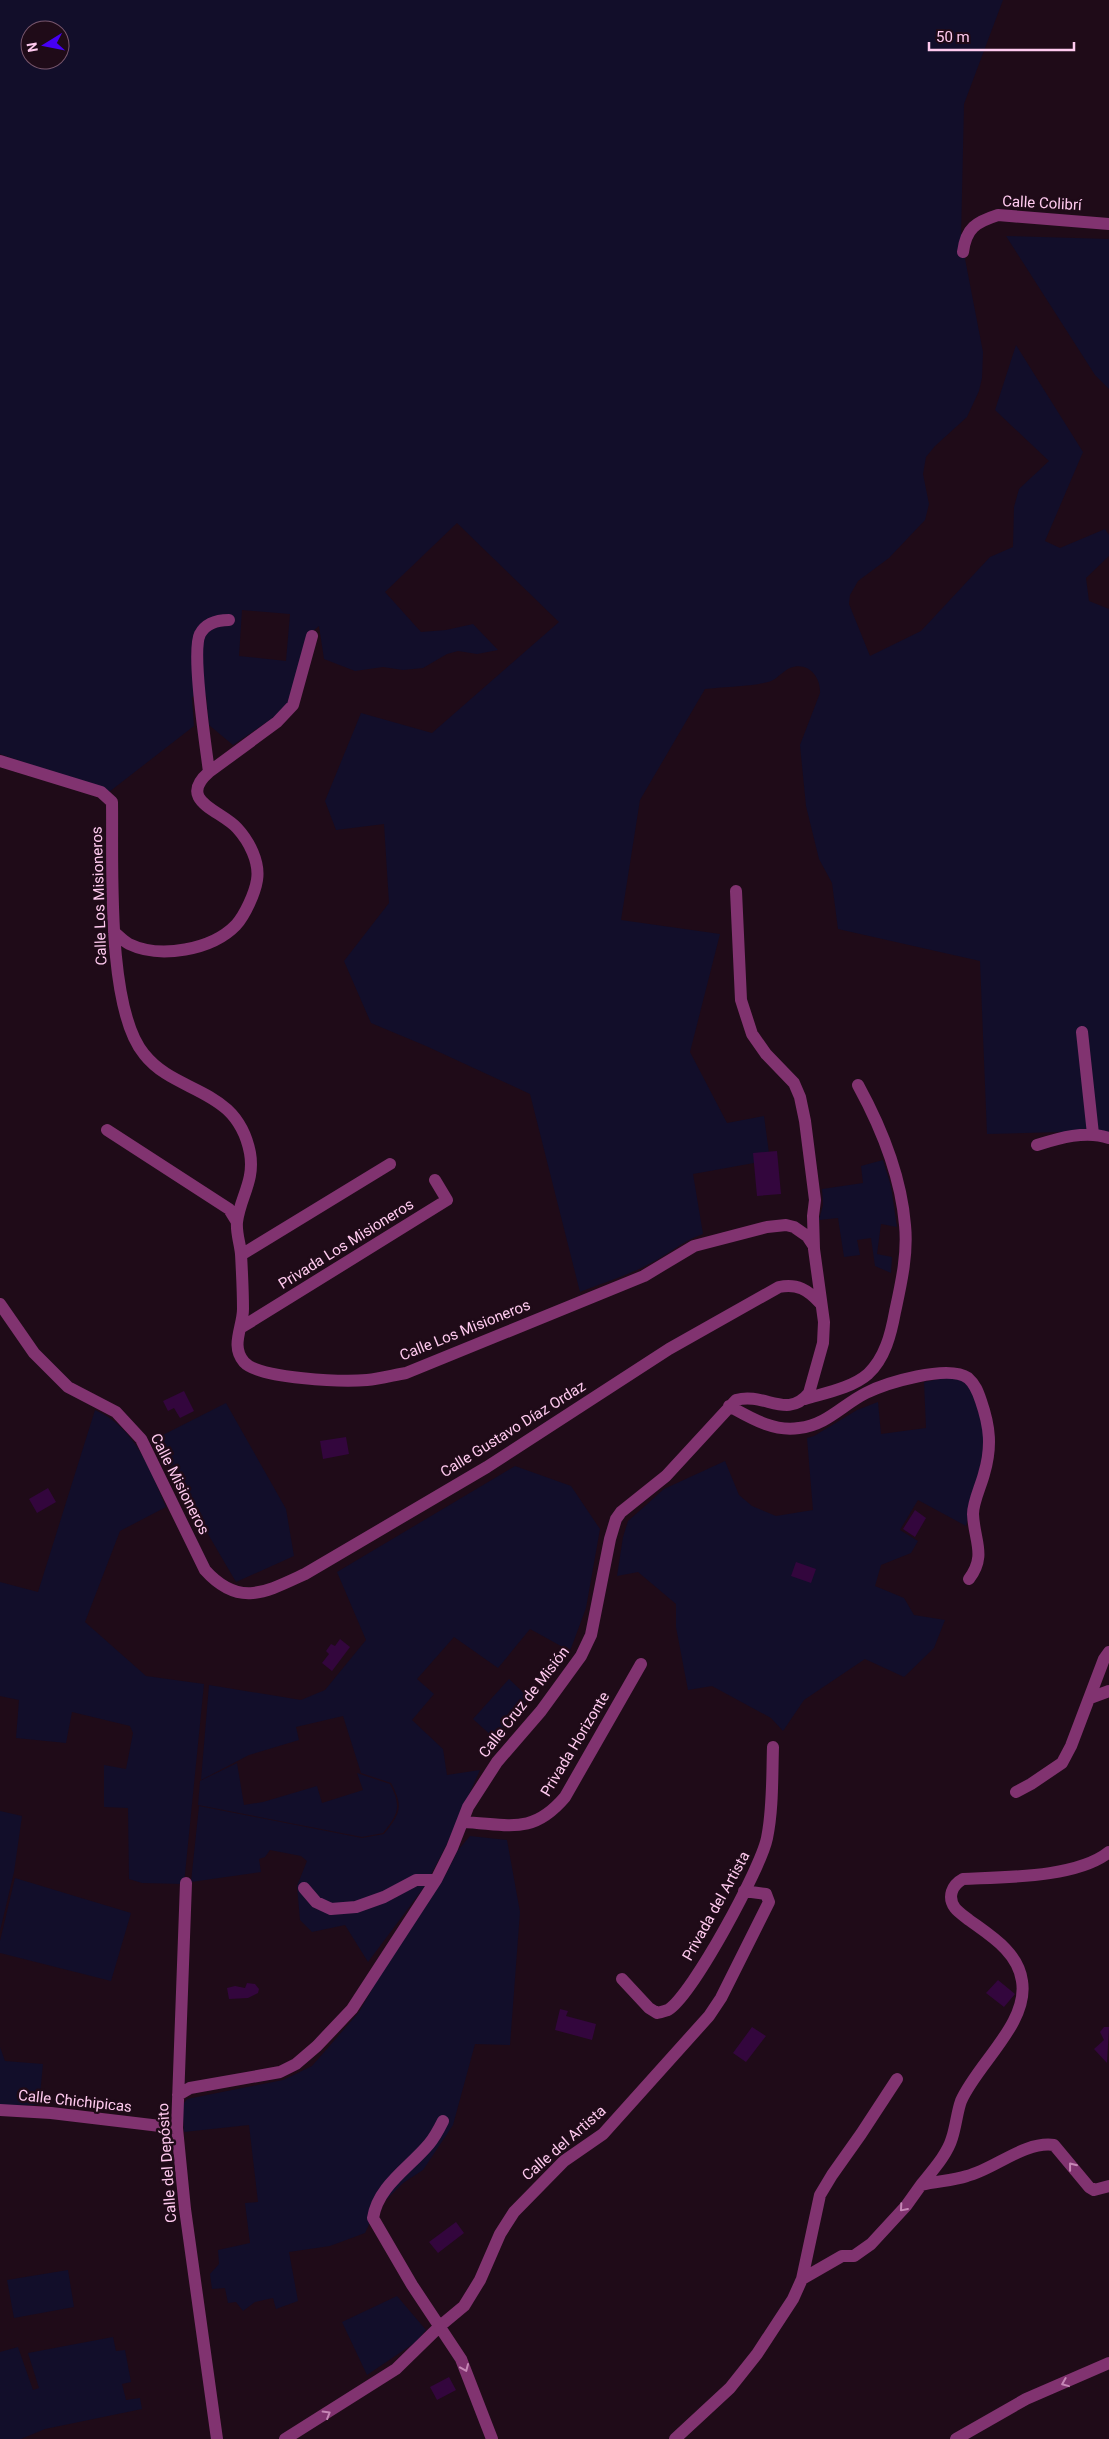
<svg xmlns="http://www.w3.org/2000/svg" width="1109" height="2439" font-family="Roboto,sans-serif">
	<rect width="100%" height="100%" fill="#1f0b18"/>
	<path fill="#120e2a" fill-rule="evenodd" d="M 0,0 L 1003,0 L 964,104 L 961,238 L 983,352 L 982,378 L 979,391 L 967,417 L 935,446 L 926,457 L 923,474 L 929,504 L 925,520 L 889,558 L 858,581 L 850,595 L 849,604 L 870,656 L 921,631 L 990,557 L 1013,547 L 1014,507 L 1019,489 L 1049,461 L 995,410 L 1016,345 L 1083,452 L 1045,541 L 1060,548 L 1105,529 L 1109,535 L 1109,556 L 1086,578 L 1089,601 L 1109,609 L 1109,1135 L 1100,1131 L 987,1134 L 980,961 L 838,929 L 832,883 L 819,859 L 806,806 L 800,745 L 820,693 C 821,677 808,661 790,668 C 783,671 778,678 771,681 C 758,686 721,687 705,689 L 640,800 L 621,920 L 720,934 L 690,1052 L 727,1123 L 764,1116 L 769,1153 L 754,1163 L 693,1174 L 703,1234 C 682,1241 668,1255 649,1264 C 627,1276 602,1283 580,1292 L 530,1094 L 426,1046 L 371,1023 L 344,961 L 389,903 L 384,824 L 336,830 L 325,801 L 361,713 L 432,733 L 559,622 L 457,523 L 385,592 L 421,632 L 446,630 L 473,624 L 498,650 L 477,654 L 458,651 L 447,654 L 423,668 L 403,670 L 383,667 L 355,671 L 324,659 L 319,626 L 312,632 L 292,705 L 233,745 L 209,725 L 206,695 L 192,697 L 194,726 L 109,792 L 0,754 ZM 30,30 L 60,30 L 60,60 L 30,60 ZM 242,610 L 290,614 L 286,661 L 239,656 Z
		M 1006,236 L 1109,239 L 1109,389 L 1095,375 Z
		M 883,1160 L 891,1186 L 897,1227 L 881,1224 L 877,1254 L 892,1257 L 891,1273 L 875,1266 L 871,1238 L 857,1240 L 860,1255 L 844,1257 L 838,1218 L 819,1220 L 823,1205 L 822,1189 L 863,1183 L 861,1166 Z
		M 950,1377 L 956,1377 L 970,1386 L 987,1438 L 966,1526 L 918,1500 L 900,1530 L 918,1541 L 911,1553 L 881,1565 L 875,1586 L 904,1598 L 914,1615 L 945,1620 L 934,1648 L 904,1677 L 865,1659 L 804,1700 L 783,1731 L 771,1718 L 712,1686 L 688,1690 L 676,1627 L 676,1604 L 638,1572 L 617,1576 L 623,1537 L 628,1521 L 664,1489 L 725,1461 L 739,1495 L 752,1506 L 776,1516 L 813,1510 L 807,1438 L 814,1436 L 857,1410 L 878,1402 L 881,1434 L 926,1428 L 924,1382 Z
		M 226,1403 L 286,1509 L 294,1556 L 236,1582 L 153,1440 Z
		M 95,1410 C 135,1427 150,1469 166,1507 L 120,1531 L 85,1622 L 146,1676 L 204,1684 L 184,1884 L 142,1883 L 129,1879 L 128,1808 L 104,1807 L 104,1765 L 126,1769 L 133,1733 L 130,1726 L 72,1712 L 66,1743 L 16,1738 L 19,1700 L 0,1696 L 0,1582 L 38,1592 Z
		M 515,1466 L 571,1486 L 600,1529 L 586,1608 L 570,1651 L 530,1629 L 498,1668 L 454,1637 L 417,1679 L 434,1694 L 412,1720 L 443,1749 L 447,1775 L 480,1770 L 446,1846 L 425,1886 L 368,1962 L 345,1925 L 312,1932 L 300,1920 L 297,1886 L 307,1861 L 301,1856 L 270,1850 L 265,1857 L 259,1859 L 261,1872 L 191,1882 L 199,1806 L 362,1838 L 384,1834 C 400,1814 404,1807 391,1783 L 361,1773 L 343,1716 L 296,1727 L 299,1740 L 249,1755 L 201,1780 L 209,1685 L 301,1700 L 325,1690 L 366,1640 L 337,1572 Z
		M 509,1679 L 529,1698 L 494,1738 L 473,1719 Z
		M 237,1763 L 244,1805 L 263,1802 L 317,1786 L 322,1803 L 363,1790 L 357,1773 L 390,1784 C 402,1807 398,1814 383,1833 L 362,1837 L 198,1805 L 200,1781 Z
		M 0,1811 L 22,1816 L 14,1872 L 0,1931 Z
		M 470,1836 L 507,1840 L 520,1912 L 510,2045 L 475,2044 L 453,2125 L 423,2170 L 403,2183 L 376,2210 L 365,2233 L 330,2246 L 289,2252 L 298,2301 L 276,2309 L 273,2298 L 255,2302 L 243,2311 L 236,2302 L 228,2303 L 225,2288 L 212,2289 L 210,2274 L 219,2264 L 218,2250 L 250,2243 L 245,2203 L 258,2202 L 249,2125 L 184,2132 L 182,2106 L 187,2099 L 283,2080 L 312,2066 L 359,2012 L 400,1940 L 446,1874 L 458,1850 Z
		M 15,1878 L 131,1913 L 111,1981 L 0,1953 L 0,1941 Z
		M 0,2047 L 5,2061 L 43,2064 L 39,2105 L 0,2106 Z
		M 68,2270 L 74,2307 L 14,2318 L 7,2280 Z
		M 397,2296 L 426,2330 L 416,2342 L 367,2375 L 342,2322 Z
		M 113,2337 L 116,2351 L 125,2350 L 131,2382 L 122,2384 L 126,2400 L 140,2398 L 142,2409 L 45,2429 L 21,2439 L 0,2439 L 0,2352 L 18,2347 L 33,2390 L 39,2388 L 28,2353 Z"/>
	<path fill="#33063d" d="M 777,1151 L 781,1194 L 757,1196 L 753,1153 Z
		M 184,1391 L 194,1411 L 180,1418 L 174,1408 L 168,1411 L 163,1401 Z
		M 346,1437 L 349,1454 L 323,1459 L 320,1441 Z
		M 48,1488 L 56,1502 L 37,1513 L 29,1499 Z
		M 915,1510 L 926,1518 L 915,1537 L 903,1529 Z
		M 796,1562 L 816,1569 L 811,1583 L 791,1576 Z
		M 340,1639 L 350,1647 L 332,1671 L 322,1663 L 329,1654 L 326,1651 L 331,1644 L 335,1646 Z
		M 998,1980 L 1015,1994 L 1004,2007 L 986,1993 Z
		M 247,1983 L 255,1984 L 259,1989 L 258,1993 L 248,1998 L 229,1999 L 227,1988 L 235,1986 L 245,1988 Z
		M 560,2009 L 568,2011 L 566,2016 L 596,2024 L 592,2040 L 555,2030 Z
		M 752,2027 L 766,2036 L 746,2062 L 733,2053 Z
		M 1104,2027 L 1109,2027 L 1107,2063 L 1094,2049 L 1104,2040 L 1100,2032 Z
		M 456,2222 L 464,2233 L 438,2253 L 429,2242 Z
		M 449,2377 L 456,2390 L 437,2400 L 430,2387 Z"/>
	<g fill="none" stroke-linecap="round" stroke-linejoin="round">
		<path stroke="#813370" stroke-width="12" d="M 963,252 C 966,228 976,222 998,215 L 1109,224
			M 0,761 L 101,792 L 112,802 C 113,863 106,1008 144,1054 C 176,1095 237,1086 250,1153 C 255,1181 240,1197 237,1222 C 236,1233 240,1243 241,1254 C 242,1272 243,1291 243,1309 C 243,1327 230,1346 244,1362 C 259,1379 344,1382 367,1380 C 380,1379 394,1375 406,1373 L 644,1276 L 694,1246 L 767,1227 L 786,1225 L 794,1227 L 807,1236 L 813,1245
			M 209,772 C 206,747 191,652 200,634 C 206,623 217,620 229,620
			M 114,932 C 118,935 123,941 129,944 C 160,959 212,950 236,925 C 245,915 255,893 257,880 C 260,862 249,841 237,828 C 221,810 176,801 209,772 L 277,722 L 293,705 L 312,636
			M 1082,1032 L 1093,1134
			M 107,1130 L 229,1209 L 237,1222
			M 1037,1145 C 1059,1138 1086,1130 1109,1138
			M 241,1255 L 390,1164
			M 0,1304 L 34,1353 L 68,1387 L 116,1412 L 141,1439 L 205,1570 C 239,1608 266,1592 305,1574 L 487,1467 L 669,1349 L 779,1287 C 797,1283 808,1290 820,1303
			M 242,1327 L 447,1200 L 435,1180
			M 805,1399 C 825,1393 852,1388 868,1374 C 885,1358 891,1334 895,1312 C 901,1284 908,1254 905,1225 C 901,1177 881,1127 858,1085
			M 729,1406 C 751,1418 773,1432 799,1428 C 827,1425 842,1405 866,1393 C 886,1383 948,1364 968,1378 C 975,1384 978,1392 981,1401 C 990,1427 992,1447 984,1474 C 981,1486 973,1502 973,1514 C 974,1541 987,1555 969,1579
			M 1090,1698 L 1109,1691
			M 1016,1792 L 1031,1784 L 1062,1763 L 1071,1746 L 1104,1659 L 1109,1652
			M 463,1822 C 508,1824 532,1836 565,1797 L 641,1664
			M 186,1883 L 177,2128 L 185,2209 L 217,2439
			M 304,1888 L 316,1902 L 331,1909 L 356,1907 L 384,1897 L 416,1880 L 436,1880
			M 622,1979 L 649,2008 L 657,2013 C 661,2012 665,2011 668,2010 C 693,1994 761,1868 767,1838 C 773,1809 772,1777 773,1747
			M 178,2095 L 190,2088 L 280,2072 L 296,2064 L 317,2046 L 352,2009 L 436,1880 L 452,1848 L 468,1807 L 497,1762 L 541,1711 L 581,1656 L 591,1635 L 610,1539 L 616,1519 L 621,1512 L 666,1476 L 736,1400 C 765,1392 787,1420 809,1393 L 823,1343 L 824,1322 L 814,1249 L 813,1216 L 815,1200 L 805,1121 L 800,1097 L 794,1083 L 766,1054 L 752,1034 L 741,1000 L 736,891
			M 0,2110 L 51,2113 L 177,2128
			M 443,2121 C 439,2129 435,2137 429,2144 C 409,2168 378,2186 373,2218 L 412,2285 L 461,2359 L 492,2439
			M 921,2185 C 932,2171 947,2155 952,2138 C 956,2126 957,2112 961,2101 C 977,2064 1029,2023 1022,1981 C 1018,1952 991,1936 969,1920 C 964,1916 958,1912 955,1908 C 947,1897 952,1885 963,1879 C 1004,1877 1077,1878 1109,1852
			M 802,2279 L 842,2256 L 854,2256 L 871,2244 L 906,2206 L 921,2185 C 936,2181 952,2181 967,2176 C 995,2169 1024,2141 1054,2145 L 1089,2187 L 1094,2190 L 1109,2186
			M 285,2439 L 396,2369 L 440,2326 L 464,2306 L 480,2280 L 500,2234 L 514,2212 L 564,2161 L 603,2134 L 709,2016 L 721,1998 L 769,1902 L 766,1894 L 744,1891
			M 675,2439 L 730,2388 L 757,2354 L 793,2299 L 802,2279 L 820,2195 L 832,2175 L 861,2134 L 897,2079
			M 956,2439 L 1026,2399 L 1109,2363"/>
	</g>
	<defs><path id="oneway-chevron" d="M-2-3.5L2.5 0L-2 3.5" fill="none" stroke-width="1.6" stroke-linecap="round" stroke-linejoin="round" transform="scale(1.25)"/></defs>
	<g stroke="#c686b6">
		<use href="#oneway-chevron" transform="translate(1072 2166) rotate(-128)"/>
		<use href="#oneway-chevron" transform="translate(903 2208) rotate(131)"/>
		<use href="#oneway-chevron" transform="translate(465 2368) rotate(67)"/>
		<use href="#oneway-chevron" transform="translate(1065 2383) rotate(158)"/>
		<use href="#oneway-chevron" transform="translate(327 2414) rotate(-31)"/>
	</g>
	<g text-anchor="middle" dominant-baseline="central" stroke-width="5" stroke-linejoin="round" paint-order="stroke">
		<g font-size="15" fill="#ffcaef" stroke="#1f0b18">
			<text transform="translate(1042 203) rotate(3)">Calle Colibrí</text>
			<text transform="translate(99 896) rotate(-92)">Calle Los Misioneros</text>
			<text transform="translate(346 1244) rotate(-32)">Privada Los Misioneros</text>
			<text transform="translate(465 1330) rotate(-22)">Calle Los Misioneros</text>
			<text transform="translate(513 1429) rotate(-32)">Calle Gustavo Díaz Ordaz</text>
			<text transform="translate(180 1484) rotate(63)">Calle Misioneros</text>
			<text transform="translate(524 1702) rotate(-52)">Calle Cruz de Misión</text>
			<text transform="translate(575 1744) rotate(-59)">Privada Horizonte</text>
			<text transform="translate(716 1906) rotate(-61)">Privada del Artista</text>
			<text transform="translate(75 2101) rotate(6)">Calle Chichipicas</text>
			<text transform="translate(564 2143) rotate(-41)">Calle del Artista</text>
			<text transform="translate(167 2163) rotate(-94)">Calle del Depósito</text>
		</g>
	</g>
	<g transform="translate(45 45) rotate(260)"><circle r="24" fill="#1f0b18" stroke="#79576e"/>
	<path d="M0-4L9 19L0 12L-9 19Z" fill="#4600f5"/>
	<text y="-8" font-size="14" font-weight="bold" text-anchor="middle" fill="#ffcaef">N</text>
	</g>
	<path d="M929 42v8h145v-8" fill="none" stroke="#ffcaef" stroke-width="2.5"/>
	<text x="936" y="42" font-size="15" fill="#ffcaef" stroke="#1f0b18" stroke-width="4" paint-order="stroke">50 m</text>
</svg>
